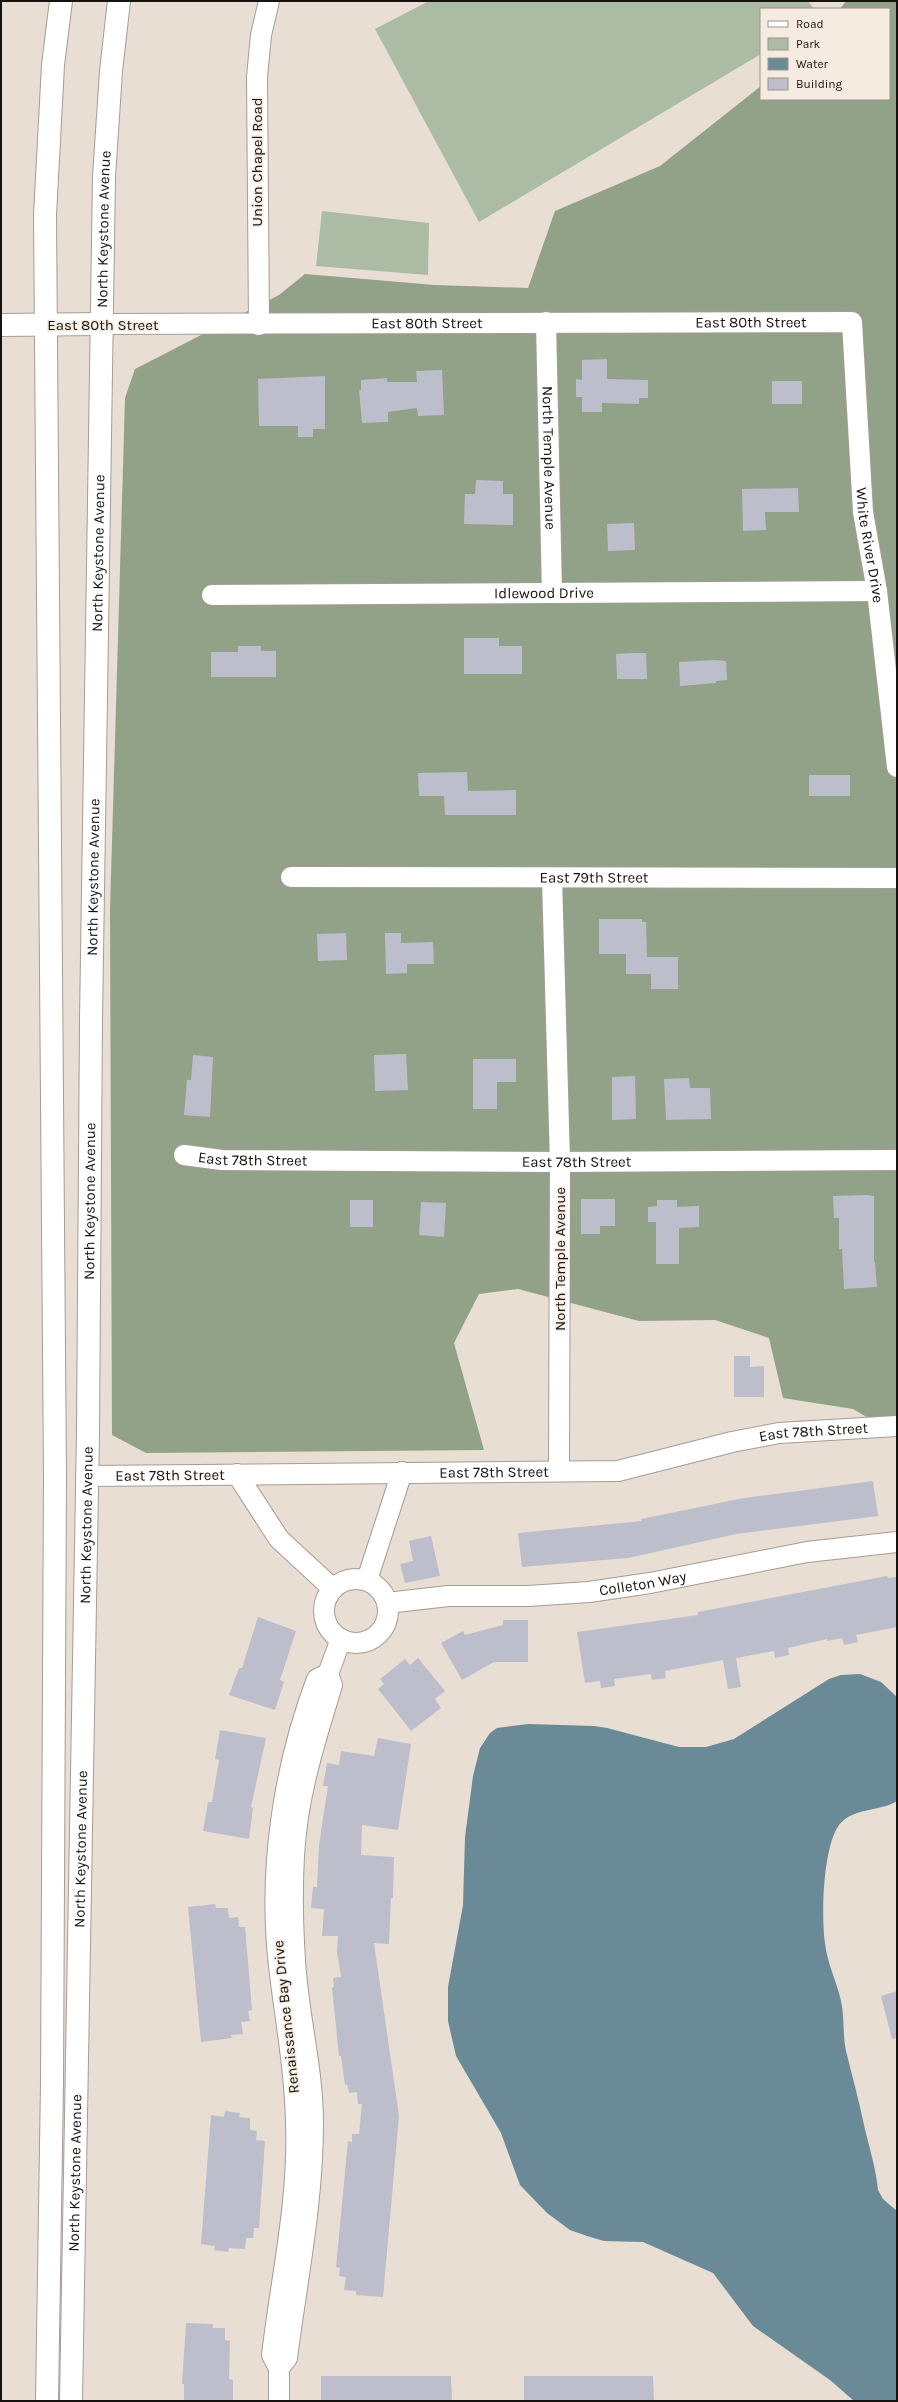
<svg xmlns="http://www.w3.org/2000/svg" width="898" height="2402" font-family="Karla,sans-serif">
	<rect width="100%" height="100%" fill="#e8ded3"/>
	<path fill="#acbba3" d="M 429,1 L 808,1 L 814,9 L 761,9 L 761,54 L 479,222 L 375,29 Z
		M 322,211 L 429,223 L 428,275 L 316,266 Z"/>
	<path fill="#92a288" d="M 846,1 L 897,1 L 897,1435 L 853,1409 L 783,1398 L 769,1338 L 715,1320 L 639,1321 L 518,1289 L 479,1294 L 454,1343 L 484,1450 L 146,1453 L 112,1435 L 110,910 L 125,398 L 135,369 L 279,295 L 305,274 L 435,285 L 528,288 L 555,211 L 660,166 L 761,86 L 761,99 L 889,99 L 889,9 L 840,9 Z"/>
	<path fill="#698a96" d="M 860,1674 L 881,1682 L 897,1697 L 897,1801 C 880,1812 853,1807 839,1825 C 823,1847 821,1915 825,1943 C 827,1963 837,1982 841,2001 C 845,2019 842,2037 847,2055 C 853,2079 859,2101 864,2125 C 869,2147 876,2168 878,2190 L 883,2199 L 897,2211 L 897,2401 L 854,2401 L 830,2380 L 753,2326 L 713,2273 L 643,2242 L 604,2241 L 587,2236 L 570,2230 L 547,2213 L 520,2185 L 501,2133 L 456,2056 L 448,2021 L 448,1987 L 463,1905 L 465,1837 L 473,1776 L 480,1748 L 490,1733 L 497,1728 L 528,1724 L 594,1726 L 607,1728 L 679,1747 L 706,1747 L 734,1739 L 829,1679 L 841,1675 Z"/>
	<path fill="#bdbecc" d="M 607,359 L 607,379 L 648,380 L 648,398 L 639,398 L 639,404 L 602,403 L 602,412 L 582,412 L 582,397 L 576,397 L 576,379 L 582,380 L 582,360 Z
		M 442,370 L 444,415 L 418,416 L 417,408 L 388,412 L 388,422 L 362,423 L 359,390 L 361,390 L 361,380 L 387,378 L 387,382 L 417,382 L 416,371 Z
		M 325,376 L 325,429 L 313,429 L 313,437 L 298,437 L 298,426 L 259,426 L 258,379 Z
		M 772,381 L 802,381 L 802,404 L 772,404 Z
		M 476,480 L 503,481 L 503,494 L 513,494 L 513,525 L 464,524 L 465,494 L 475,494 Z
		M 798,488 L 799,512 L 765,512 L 766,530 L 743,531 L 742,489 Z
		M 634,523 L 635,550 L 608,551 L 607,524 Z
		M 464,638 L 499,638 L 499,646 L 522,646 L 522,674 L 464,674 Z
		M 238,646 L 261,646 L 261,651 L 276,651 L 276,677 L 211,677 L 211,652 L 238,652 Z
		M 631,653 L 646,653 L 647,679 L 617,679 L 616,654 Z
		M 714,660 L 726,661 L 727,680 L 716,681 L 716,683 L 680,686 L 679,662 Z
		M 467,772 L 468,791 L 516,790 L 516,815 L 445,815 L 444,796 L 419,796 L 418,773 Z
		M 809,775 L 850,775 L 850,796 L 809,796 Z
		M 599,919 L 642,919 L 642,922 L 646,922 L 647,957 L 678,957 L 678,989 L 651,989 L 651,974 L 626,974 L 626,954 L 599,954 Z
		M 346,933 L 347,960 L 318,961 L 317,934 Z
		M 385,933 L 401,933 L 401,943 L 433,942 L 434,964 L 407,964 L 407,973 L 386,974 Z
		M 406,1054 L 408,1090 L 375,1091 L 374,1055 Z
		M 193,1055 L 213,1057 L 210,1117 L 184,1115 L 187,1080 L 191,1080 Z
		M 473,1059 L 516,1059 L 516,1082 L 497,1082 L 497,1109 L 473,1109 Z
		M 635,1076 L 636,1119 L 612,1120 L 612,1077 Z
		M 689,1078 L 690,1088 L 710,1088 L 711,1119 L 666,1120 L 664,1079 Z
		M 867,1195 L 874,1196 L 874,1262 L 875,1262 L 877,1287 L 844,1289 L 842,1249 L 839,1249 L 839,1218 L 834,1218 L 833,1196 Z
		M 581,1199 L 615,1199 L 615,1226 L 600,1226 L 600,1234 L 581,1234 Z
		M 350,1200 L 373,1200 L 373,1227 L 350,1227 Z
		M 657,1200 L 677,1200 L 677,1207 L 699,1206 L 699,1227 L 679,1228 L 679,1264 L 656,1264 L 656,1222 L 648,1222 L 648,1207 L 657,1206 Z
		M 421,1202 L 446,1203 L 444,1237 L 419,1235 Z
		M 734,1356 L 750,1356 L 750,1367 L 764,1366 L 764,1397 L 734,1397 Z
		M 873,1481 L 878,1516 L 736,1534 L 628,1558 L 522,1567 L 518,1533 L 642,1521 L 641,1519 L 744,1498 Z
		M 431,1536 L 440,1576 L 405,1583 L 400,1564 L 413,1561 L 409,1541 Z
		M 887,1576 L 888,1578 L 897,1577 L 897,1627 L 856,1635 L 858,1642 L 844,1645 L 842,1638 L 827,1641 L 827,1639 L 788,1648 L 789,1655 L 775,1658 L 774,1651 L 736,1658 L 741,1687 L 728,1689 L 723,1660 L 665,1671 L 666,1678 L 652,1680 L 651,1674 L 614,1679 L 615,1686 L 601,1688 L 600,1681 L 585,1683 L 577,1632 L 698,1615 L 698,1612 Z
		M 258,1617 L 296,1631 L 280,1680 L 284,1682 L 275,1710 L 229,1695 L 239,1668 L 242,1668 Z
		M 503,1620 L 528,1620 L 528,1662 L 494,1662 L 462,1680 L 441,1643 L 463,1631 L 465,1635 L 503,1625 Z
		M 418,1658 L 445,1691 L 435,1699 L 441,1708 L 411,1731 L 378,1689 L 384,1684 L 380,1679 L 405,1659 L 410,1665 Z
		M 220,1730 L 266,1738 L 251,1807 L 253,1808 L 249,1839 L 203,1831 L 208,1802 L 212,1802 L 219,1760 L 215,1759 Z
		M 378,1738 L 411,1744 L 398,1830 L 362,1825 L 361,1855 L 394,1857 L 393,1898 L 391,1898 L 389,1944 L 374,1943 L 399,2116 L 383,2297 L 356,2295 L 356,2291 L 344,2290 L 346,2277 L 339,2276 L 340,2268 L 336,2267 L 348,2141 L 352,2142 L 352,2134 L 359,2134 L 362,2104 L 358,2104 L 357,2092 L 349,2093 L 347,2084 L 345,2085 L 341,2056 L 339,2056 L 332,1988 L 334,1987 L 333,1978 L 341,1977 L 337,1952 L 338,1936 L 322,1936 L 324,1909 L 311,1908 L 313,1887 L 317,1887 L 319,1845 L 328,1786 L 323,1786 L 327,1763 L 339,1765 L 341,1751 L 374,1756 Z
		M 215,1904 L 216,1908 L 228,1908 L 229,1918 L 238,1917 L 239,1927 L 245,1927 L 252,2010 L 248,2011 L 250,2021 L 241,2022 L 243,2034 L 231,2035 L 232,2038 L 201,2042 L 188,1907 Z
		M 897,1991 L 897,2038 L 892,2039 L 881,1996 Z
		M 225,2111 L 240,2113 L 239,2117 L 250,2118 L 250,2130 L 257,2131 L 256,2140 L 265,2141 L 259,2228 L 254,2228 L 253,2238 L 246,2238 L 245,2249 L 229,2248 L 228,2252 L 214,2250 L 215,2246 L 201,2244 L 211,2115 L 224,2117 Z
		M 186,2323 L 213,2324 L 213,2328 L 225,2328 L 225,2340 L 230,2341 L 229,2379 L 233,2380 L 233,2401 L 184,2401 L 184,2384 L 182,2384 Z
		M 321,2376 L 451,2376 L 452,2401 L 321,2401 Z
		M 524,2376 L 653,2376 L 654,2401 L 524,2401 Z"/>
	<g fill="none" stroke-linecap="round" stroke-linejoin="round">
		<g stroke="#a69c92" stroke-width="22">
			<g id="minor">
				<path id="s1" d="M 546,322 L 552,593"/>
				<path id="s2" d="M 102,324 L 852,322 L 863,512 L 877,591 L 897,767"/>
				<path d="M 259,325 L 257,77 L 261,35 L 269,1"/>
				<path id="s3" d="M 212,595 L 877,591"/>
				<path id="s4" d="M 291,877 L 897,878"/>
				<path d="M 552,878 L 560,1162 L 559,1471"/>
				<path id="s5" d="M 184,1155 L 222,1160 L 560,1162 L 897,1160"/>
				<path d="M 237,1474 L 279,1539 L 332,1588"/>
				<path id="s6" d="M 86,1476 L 618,1471 L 732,1442 L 779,1433 L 897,1426"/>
				<circle cx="356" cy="1611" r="32"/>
				<path d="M 367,1580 L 402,1472"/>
				<path id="s7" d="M 387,1603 L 448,1596 L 528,1596 L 589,1592 L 650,1583 L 807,1552 L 897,1542"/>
				<path d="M 279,2368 L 287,2358 C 297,2280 313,2203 313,2123 C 313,2068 298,2015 295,1960 C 292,1913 291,1864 298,1817 C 305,1772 319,1728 332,1685 L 328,1674"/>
				<path d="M 279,2401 L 279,2368 L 272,2355 C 281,2278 299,2201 296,2123 C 295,2070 285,2018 279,1966 C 268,1871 283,1769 317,1679 L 328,1674 L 341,1639"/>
			</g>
		</g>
		<g stroke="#a69c92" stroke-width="24">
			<path id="tertiary" d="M 1,325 L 102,324"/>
		</g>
		<g stroke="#a69c92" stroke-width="24">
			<g id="primary">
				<path d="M 47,2401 L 52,2083 L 55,1476 L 45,215 L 53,65 L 61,1"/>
				<path id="s8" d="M 71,2401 L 88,1432 L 91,1020 L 104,177 L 111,71 L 119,1"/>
			</g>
		</g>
		<use href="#minor" stroke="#fff" stroke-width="20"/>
		<use href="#tertiary" stroke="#fff" stroke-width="22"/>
		<use href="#primary" stroke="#fff" stroke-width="22"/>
	</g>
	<g text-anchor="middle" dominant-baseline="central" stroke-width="3" stroke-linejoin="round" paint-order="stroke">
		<g font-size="15" fill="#16120f" stroke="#f5ebe0">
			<text transform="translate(257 162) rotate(-90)">Union Chapel Road</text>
			<text stroke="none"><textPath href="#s8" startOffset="2172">North Keystone Avenue</textPath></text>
			<text stroke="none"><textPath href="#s2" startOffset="649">East 80th Street</textPath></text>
			<text stroke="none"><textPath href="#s2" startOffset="325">East 80th Street</textPath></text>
			<text x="103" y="325">East 80th Street</text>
			<text stroke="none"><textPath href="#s1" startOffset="136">North Temple Avenue</textPath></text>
			<text stroke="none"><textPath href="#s2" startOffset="974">White River Drive</textPath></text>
			<text stroke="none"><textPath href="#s8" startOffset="1848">North Keystone Avenue</textPath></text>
			<text stroke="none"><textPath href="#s3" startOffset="332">Idlewood Drive</textPath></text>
			<text stroke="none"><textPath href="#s8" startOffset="1524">North Keystone Avenue</textPath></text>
			<text stroke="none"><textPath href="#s4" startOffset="303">East 79th Street</textPath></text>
			<text stroke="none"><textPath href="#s5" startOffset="69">East 78th Street</textPath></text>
			<text stroke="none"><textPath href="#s5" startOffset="393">East 78th Street</textPath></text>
			<text stroke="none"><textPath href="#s8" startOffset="1200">North Keystone Avenue</textPath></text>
			<text transform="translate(560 1259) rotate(-90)">North Temple Avenue</text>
			<text stroke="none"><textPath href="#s6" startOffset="732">East 78th Street</textPath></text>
			<text stroke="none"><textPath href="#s6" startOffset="408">East 78th Street</textPath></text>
			<text stroke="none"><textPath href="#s6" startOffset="84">East 78th Street</textPath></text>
			<text stroke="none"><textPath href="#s8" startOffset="876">North Keystone Avenue</textPath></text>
			<text stroke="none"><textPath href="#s7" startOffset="257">Colleton Way</textPath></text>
			<text stroke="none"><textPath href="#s8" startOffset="552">North Keystone Avenue</textPath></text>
			<text transform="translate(286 2017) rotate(-96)">Renaissance Bay Drive</text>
			<text stroke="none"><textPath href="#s8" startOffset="228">North Keystone Avenue</textPath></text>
		</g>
	</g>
	<rect width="898" height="2402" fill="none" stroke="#16120f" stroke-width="4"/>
	<rect x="760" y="8" width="130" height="92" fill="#f5ebe0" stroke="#9c948c"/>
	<rect x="768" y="21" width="20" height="6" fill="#ffffff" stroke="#9c948c"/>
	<text x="796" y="28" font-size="12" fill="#16120f">Road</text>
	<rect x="768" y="38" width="20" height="12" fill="#acbba3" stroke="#9c948c"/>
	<text x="796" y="48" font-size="12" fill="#16120f">Park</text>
	<rect x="768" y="58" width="20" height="12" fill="#698a96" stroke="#9c948c"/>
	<text x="796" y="68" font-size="12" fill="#16120f">Water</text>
	<rect x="768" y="78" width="20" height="12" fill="#bdbecc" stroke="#9c948c"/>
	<text x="796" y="88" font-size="12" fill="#16120f">Building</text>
</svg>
